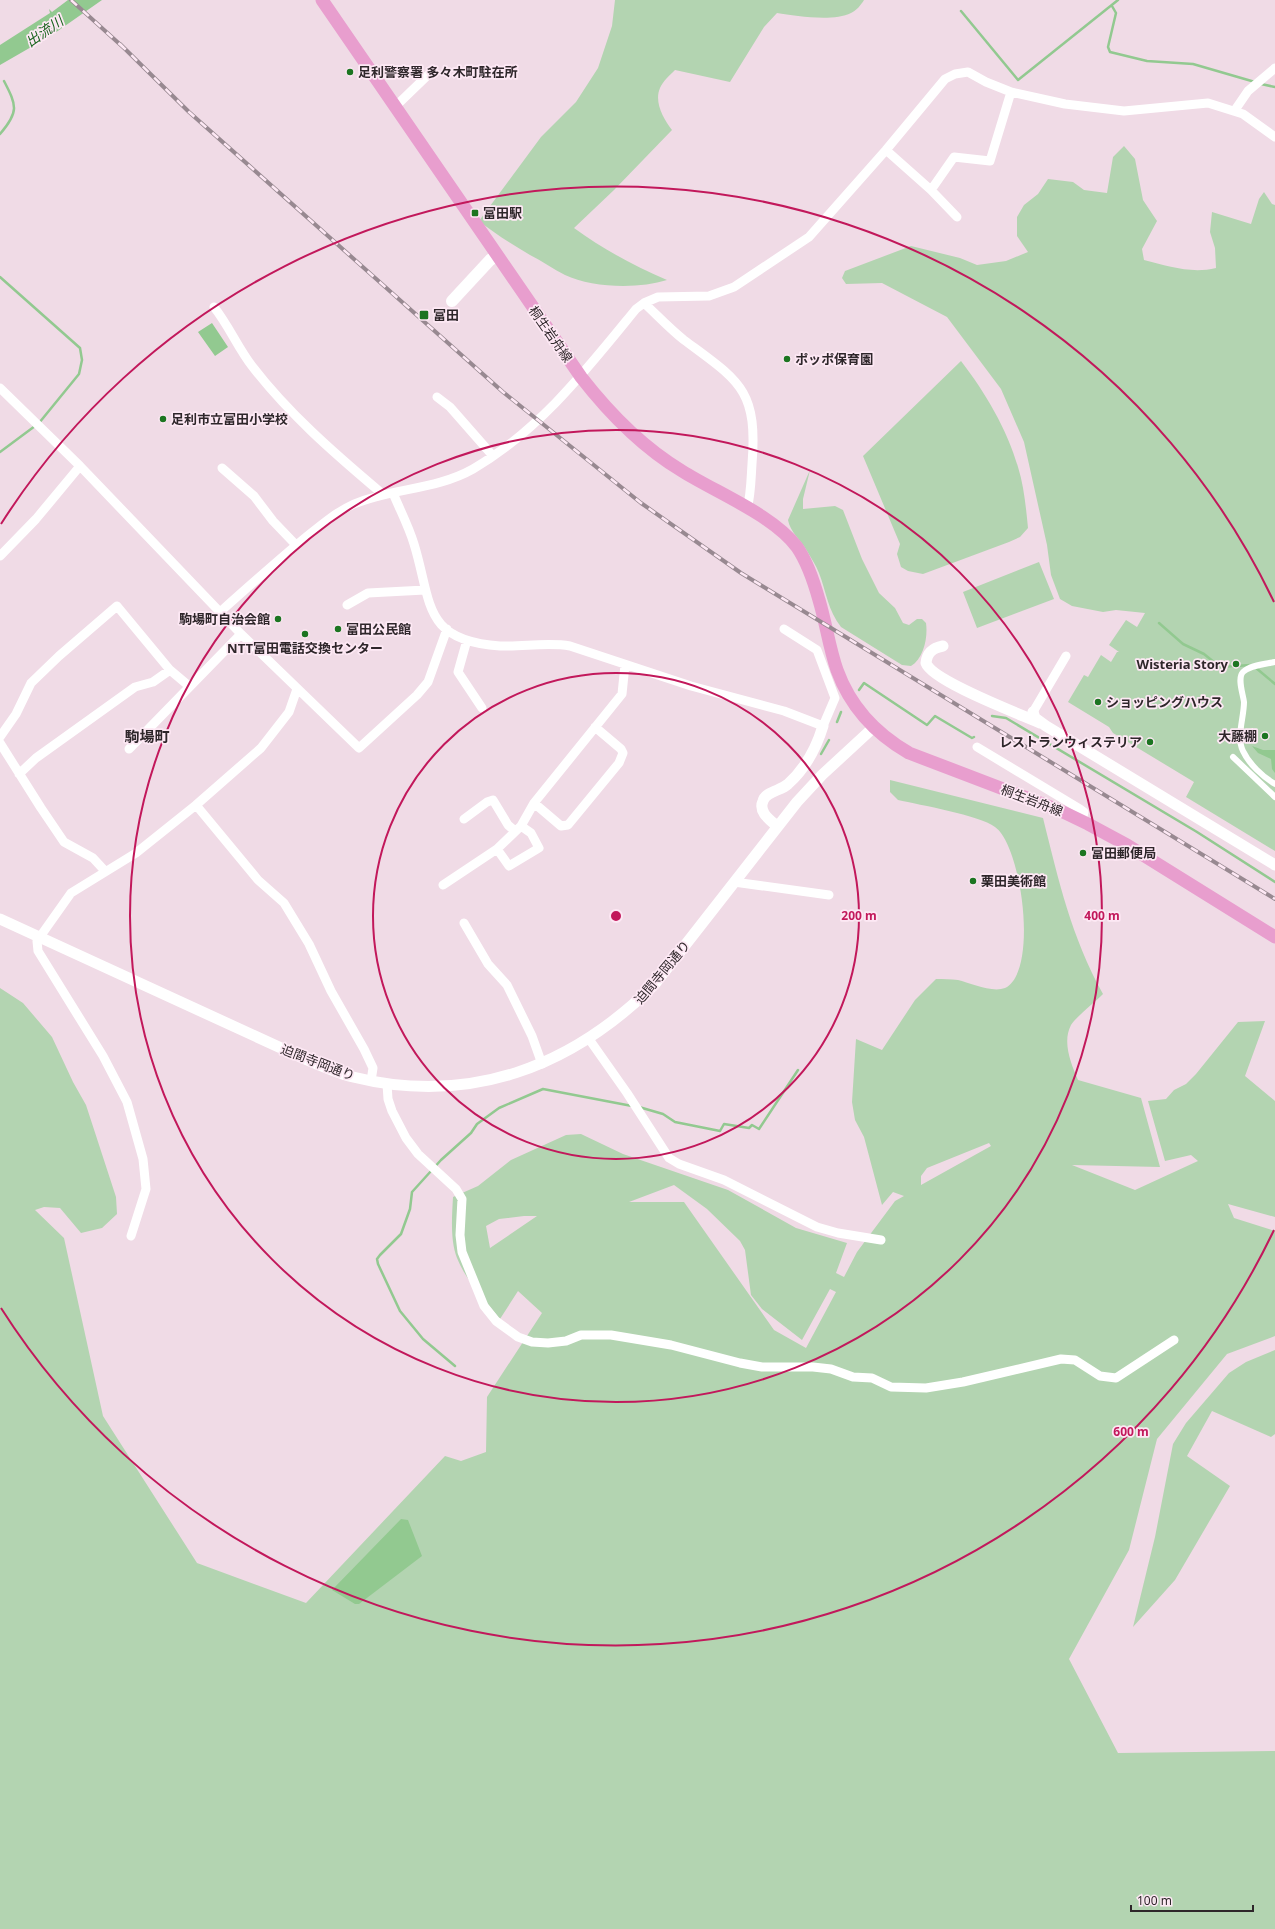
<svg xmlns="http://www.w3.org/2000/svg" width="1275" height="1929" font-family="'Noto Sans','Noto Sans JP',sans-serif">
	<rect width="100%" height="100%" fill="#f0dbe6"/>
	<path fill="#b3d4b1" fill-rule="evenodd" d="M 615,0 L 864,0 C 861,5 856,11 851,13 C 833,22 796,16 777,13 L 764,27 L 730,82 L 675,70 C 670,75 663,81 660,88 C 654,102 663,118 672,130 L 614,190 L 574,228 C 603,249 634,266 667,280 C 639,289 592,288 565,275 C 553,269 542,261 530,255 C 512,244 495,234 479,221 L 541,137 L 576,102 L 598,68 L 612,26 Z
		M 1124,146 L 1135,159 L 1143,200 L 1157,221 L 1142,249 L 1144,260 C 1168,266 1191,274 1216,268 L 1215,248 L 1210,232 L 1212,212 L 1251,224 L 1259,199 L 1264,192 L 1272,204 L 1275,205 L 1275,851 L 1186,797 L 1194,782 L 1113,733 L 1109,727 L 1068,702 L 1084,675 L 1088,677 L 1101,655 L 1111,662 L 1117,652 L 1119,652 L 1109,645 L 1126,620 L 1137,627 L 1145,613 L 1116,610 L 1103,612 L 1072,606 L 1060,599 L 1051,575 L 1047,545 L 1024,442 L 1001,389 L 947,317 L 882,283 L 846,284 L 842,278 L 845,271 L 911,246 L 960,258 L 977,265 L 1006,261 L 1028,252 L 1017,236 L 1017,217 L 1024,205 L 1038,194 L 1048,179 L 1073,182 L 1084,190 L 1107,193 L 1113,157 Z
		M 961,361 C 985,392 1007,429 1018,467 C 1024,486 1026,508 1028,528 L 1020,537 L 1009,542 L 923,574 L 908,571 L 901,567 L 897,554 L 900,544 L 863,456 Z
		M 810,470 L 803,499 L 803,509 L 835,506 L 843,510 L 862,559 L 879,593 L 895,608 L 903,623 L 909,625 L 917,619 L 922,619 L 926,623 C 928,637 924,658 911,666 L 902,665 L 841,627 C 828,611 826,591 819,573 C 816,565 811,558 807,551 C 801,540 790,532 788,520 Z
		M 1039,562 L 1054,599 L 977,628 L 963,592 Z
		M 890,780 L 1043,818 C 1059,882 1071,936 1103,994 C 1095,1002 1076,1017 1071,1025 C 1062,1042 1071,1064 1078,1080 L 1141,1098 L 1160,1167 L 1072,1165 L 1135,1190 L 1198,1161 L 1191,1155 L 1165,1161 L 1148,1101 L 1166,1099 L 1174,1090 L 1186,1084 L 1196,1074 L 1238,1022 L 1265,1021 L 1245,1076 L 1275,1101 L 1275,1217 L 1228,1204 L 1234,1218 L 1275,1231 L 1275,1336 L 1227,1354 L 1157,1439 L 1129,1550 L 1069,1659 L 1118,1753 L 1275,1751 L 1275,1929 L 0,1929 L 0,988 L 23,1003 L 52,1037 L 73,1082 L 86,1105 L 116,1197 L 117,1214 L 102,1228 L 81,1233 L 60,1208 L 44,1207 L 35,1210 L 64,1238 L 103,1416 L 197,1563 L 306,1603 L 445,1456 L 461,1461 L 486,1452 L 487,1397 L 542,1313 L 518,1291 L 500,1319 C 485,1300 466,1281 457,1258 C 450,1240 452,1216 453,1197 L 478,1186 L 511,1160 L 566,1135 L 581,1134 L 623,1154 L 728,1190 L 796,1228 L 847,1243 L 836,1273 L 844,1277 L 857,1252 L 895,1201 L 904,1196 L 893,1192 L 882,1205 L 864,1137 L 855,1120 L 852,1102 L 856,1039 L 882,1050 L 915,1000 L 936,979 C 943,979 951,979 958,980 C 970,983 992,993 1005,988 C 1039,972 1022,846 995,827 C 979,815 920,805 898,800 L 890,792 ZM 989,1143 L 991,1146 L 921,1185 L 921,1176 L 927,1168 ZM 674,1185 L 707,1209 L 740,1241 L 745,1250 L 751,1295 L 762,1309 L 802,1340 L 830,1289 L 836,1292 L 806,1348 L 774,1330 L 684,1202 L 629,1202 ZM 524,1216 L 537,1216 L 490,1248 L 486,1226 L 499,1219 Z
		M 1275,1350 L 1275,1434 L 1271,1437 L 1212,1411 L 1187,1456 L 1230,1486 L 1175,1580 L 1133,1627 L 1155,1537 L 1173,1444 L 1186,1423 L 1229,1373 L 1246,1362 Z"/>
	<path fill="#92c990" d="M 68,0 L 102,0 L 52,35 L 0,65 L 0,45 L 50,13 L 49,9 L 52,12 Z
		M 212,323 L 228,347 L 215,356 L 198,332 Z
		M 1252,746 L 1263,750 L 1275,750 L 1275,773 L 1272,769 L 1271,759 L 1258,753 Z
		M 401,1519 L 408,1520 L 422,1556 L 359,1604 L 355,1604 L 332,1590 Z"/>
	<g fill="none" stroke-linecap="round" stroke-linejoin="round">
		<path stroke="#92c990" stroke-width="2.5" d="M 1112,6 L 1116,13 L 1108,47 L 1110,52 L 1147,61 L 1193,64 L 1255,82
			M 961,11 L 1018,80 L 1118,0
			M 1261,84 L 1275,87
			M 0,134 C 19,112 17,106 4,81
			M 0,277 L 80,348 L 82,360 L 79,374 L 39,423
			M 0,452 L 35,426
			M 1159,623 L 1183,644 L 1204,654 L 1220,667 L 1251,665
			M 1256,668 L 1275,684
			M 859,690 L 864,683 L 927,725 L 935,716 L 972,738 L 974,737
			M 992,716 L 1006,718 L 1197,832 L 1275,882
			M 837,722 L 841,712
			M 821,754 L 829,740
			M 639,1107 L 663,1114 L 675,1122 L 720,1131 L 724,1124 L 749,1128 L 752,1125 L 759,1129 L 798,1070
			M 455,1366 L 423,1339 L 400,1311 L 378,1264 L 377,1259 L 380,1255 L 401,1234 L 410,1209 L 412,1192 L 441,1160 L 471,1133 L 477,1124 L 499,1108 L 543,1089 L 632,1106"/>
		<path stroke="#fff" stroke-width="6" d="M 1275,662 C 1266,664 1250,665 1243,672 C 1237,678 1243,694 1244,702 C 1244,718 1236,737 1243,751 C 1249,764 1263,777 1275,784
			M 1233,757 L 1275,797"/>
		<path stroke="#fff" stroke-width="9" d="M 394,105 L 400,102 L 430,73
			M 1235,110 L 1248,91 L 1275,68
			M 886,150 L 931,190 L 957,217
			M 931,190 L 954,157 L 990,161 L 1011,92
			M 644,303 C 657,315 670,329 684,340 C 739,381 758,389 752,464 C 751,478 751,495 747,509
			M 214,307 C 229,326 238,348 252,366 C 288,413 334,453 379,491 L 382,495
			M 0,388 L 80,466 L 241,634 L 359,748 L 417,695 L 428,682 L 447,629
			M 437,397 L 450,407 L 493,456
			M 222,468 L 254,496 L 273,521 L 296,545
			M 393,493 C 400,510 409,527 414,544 C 432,602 422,641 500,646 C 523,647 547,642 570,646 L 691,686 L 784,711 L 823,726 L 835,698 L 817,650 L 784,629
			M 0,556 L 36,519 L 80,466
			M 347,605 L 368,593 L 425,590
			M 220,612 C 248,587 276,562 305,538 C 320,526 336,512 354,504 C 392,488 436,490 473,469 C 540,430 587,369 636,309 L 644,303 L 658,297 L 709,296 L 734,287 L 809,237 L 886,150 L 945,79 L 955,74 L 968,72 L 986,82 L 1011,92 L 1065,104 L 1124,111 L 1208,103 L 1243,114 L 1275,137
			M 467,640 L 458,672 L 482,708
			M 1033,712 L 1066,656
			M 0,737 L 16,714 L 31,683 L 59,656 L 117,606 L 170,670
			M 0,743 L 41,808 L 64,842 L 93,858 L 105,871
			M 977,747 L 1080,809 L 1084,812 L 1082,821
			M 129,749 L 241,634
			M 19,774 L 36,758 L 135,687 L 153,682 L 170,670 L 189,686
			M 534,803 L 561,826 L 568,825 L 619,763 L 623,753 L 621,749 L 595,727
			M 196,805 L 261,748 L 289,712 L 297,689
			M 464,819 L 487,802 L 493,800 L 508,825 L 515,831
			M 497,849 L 509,866 L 539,848 L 531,833 L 521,826
			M 734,882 L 829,895
			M 443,885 L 497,849 L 521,826 L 534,803 L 622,694 L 625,665
			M 464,923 L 488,964 L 507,985 L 532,1036 L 542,1064
			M 589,1039 L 627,1093 L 669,1158 L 679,1164 L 724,1180 L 817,1227 L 838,1233 L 881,1240
			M 387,1084 L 388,1099 L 392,1111 L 406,1138 L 418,1154 L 456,1189 L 462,1199 L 460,1235 L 462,1252 L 484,1306 L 496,1321 L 518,1337 L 532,1342 L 548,1343 L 566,1341 L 581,1335 L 611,1335 L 671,1345 L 740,1363 L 762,1367 L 813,1367 L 831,1369 L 853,1377 L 872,1378 L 891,1387 L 926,1388 L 963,1382 L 1061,1359 L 1075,1360 L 1100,1376 L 1116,1378 L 1174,1340
			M 131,1236 L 146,1189 L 143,1159 L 127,1102 L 103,1056 L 38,951 L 37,941 L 71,893 L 136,853 L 196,805 L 258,880 L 284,903 L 309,944 L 331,991 L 364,1049 L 373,1068 L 371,1081"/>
		<path stroke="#fff" stroke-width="11" d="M 943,646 C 933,648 927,652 926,663 C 932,681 1020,714 1040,723
			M 1033,712 L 1035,718 L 1046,726 L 1275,865
			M 777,826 C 770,820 758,812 763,801 C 766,791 781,791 788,784 C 806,768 816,749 823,726
			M 0,919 L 305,1059 C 321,1066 337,1073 353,1077 C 470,1106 571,1067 654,985 L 797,802 L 822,775 L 874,727"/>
		<path stroke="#fff" stroke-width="12" d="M 452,301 L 490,260 L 497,255"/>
		<path stroke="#e89ece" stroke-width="13" d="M 322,0 L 581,377 C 609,413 642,447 682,471 C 717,493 773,515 797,547 C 808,563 814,582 819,600 C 826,623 829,647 837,670 C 850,706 876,734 909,753 L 1061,811 L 1088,824 L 1127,845 L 1275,937"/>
		<g stroke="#988991" stroke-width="4">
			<path id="rail" d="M 71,0 L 124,48
				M 120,44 L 189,112 L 503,392 L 641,503 L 741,573 L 1275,899"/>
		</g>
		<use href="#rail" stroke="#fde8f4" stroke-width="2.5" stroke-dasharray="8" stroke-linecap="butt"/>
	</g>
	<g fill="none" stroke="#c2185b" stroke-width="2">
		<circle cx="616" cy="916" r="243"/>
		<circle cx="616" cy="916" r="486"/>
		<path d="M1274 1230A729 729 0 0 1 1 1308M1 524A729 729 0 0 1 1274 602"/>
	</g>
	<g fill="#1c7521" stroke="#fde8f4" stroke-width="1.5">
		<circle cx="350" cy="72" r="4"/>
		<rect x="471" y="209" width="8" height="8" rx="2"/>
		<rect x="419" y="310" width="10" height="10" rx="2"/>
		<circle cx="787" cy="359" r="4"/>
		<circle cx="163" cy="419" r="4"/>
		<circle cx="278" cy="619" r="4"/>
		<circle cx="338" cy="629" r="4"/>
		<circle cx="305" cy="634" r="4"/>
		<circle cx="1236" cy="664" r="4"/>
		<circle cx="1098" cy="702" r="4"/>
		<circle cx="1265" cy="736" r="4"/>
		<circle cx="1150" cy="742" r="4"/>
		<circle cx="1083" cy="853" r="4"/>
		<circle cx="973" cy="881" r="4"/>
	</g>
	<g text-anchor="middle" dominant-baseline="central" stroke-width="3.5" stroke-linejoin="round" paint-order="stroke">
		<g font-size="13" font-weight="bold" fill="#2e262a" stroke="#fde8f4" text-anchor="start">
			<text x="358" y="72">足利警察署 多々木町駐在所</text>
			<text x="483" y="213">富田駅</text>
			<text x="433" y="315">富田</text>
			<text x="795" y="359">ポッポ保育園</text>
			<text x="171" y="419">足利市立富田小学校</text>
			<text x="270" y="619" text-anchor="end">駒場町自治会館</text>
			<text x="346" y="629">富田公民館</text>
			<text x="305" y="648" text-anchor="middle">NTT富田電話交換センター</text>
			<text x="1228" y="664" text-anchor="end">Wisteria Story</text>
			<text x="1106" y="702">ショッピングハウス</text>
			<text x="1257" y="736" text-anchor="end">大藤棚</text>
			<text x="1142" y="742" text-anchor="end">レストランウィステリア</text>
			<text x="1091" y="853">富田郵便局</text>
			<text x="981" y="881">栗田美術館</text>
		</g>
		<g font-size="13" fill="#2e262a" stroke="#fde8f4">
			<text transform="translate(551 334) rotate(55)">桐生岩舟線</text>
			<text transform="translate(1032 800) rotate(21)">桐生岩舟線</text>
			<text transform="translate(662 972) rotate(-50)">迫間寺岡通り</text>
			<text transform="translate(318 1062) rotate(21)">迫間寺岡通り</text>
		</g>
		<g font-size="14" font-style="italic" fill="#17631c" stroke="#fde8f4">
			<text transform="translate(44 31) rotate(-35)">出流川</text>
		</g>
		<g font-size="15" font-weight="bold" fill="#2e262a" stroke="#fde8f4">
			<text x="147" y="736">駒場町</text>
		</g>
	</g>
	<circle cx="616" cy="916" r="6" fill="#c2185b" stroke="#fde8f4" stroke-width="2"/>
	<g font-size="12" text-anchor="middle" font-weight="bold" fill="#c2185b" stroke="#fde8f4" stroke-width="3.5" stroke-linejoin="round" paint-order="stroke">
		<text x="859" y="920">200 m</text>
		<text x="1102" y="920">400 m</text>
		<text x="1131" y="1436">600 m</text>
	</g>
	<path d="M1131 1905v6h122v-6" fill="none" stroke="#2e262a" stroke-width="2"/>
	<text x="1137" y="1905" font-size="12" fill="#2e262a" stroke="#fde8f4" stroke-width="3" paint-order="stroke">100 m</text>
</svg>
